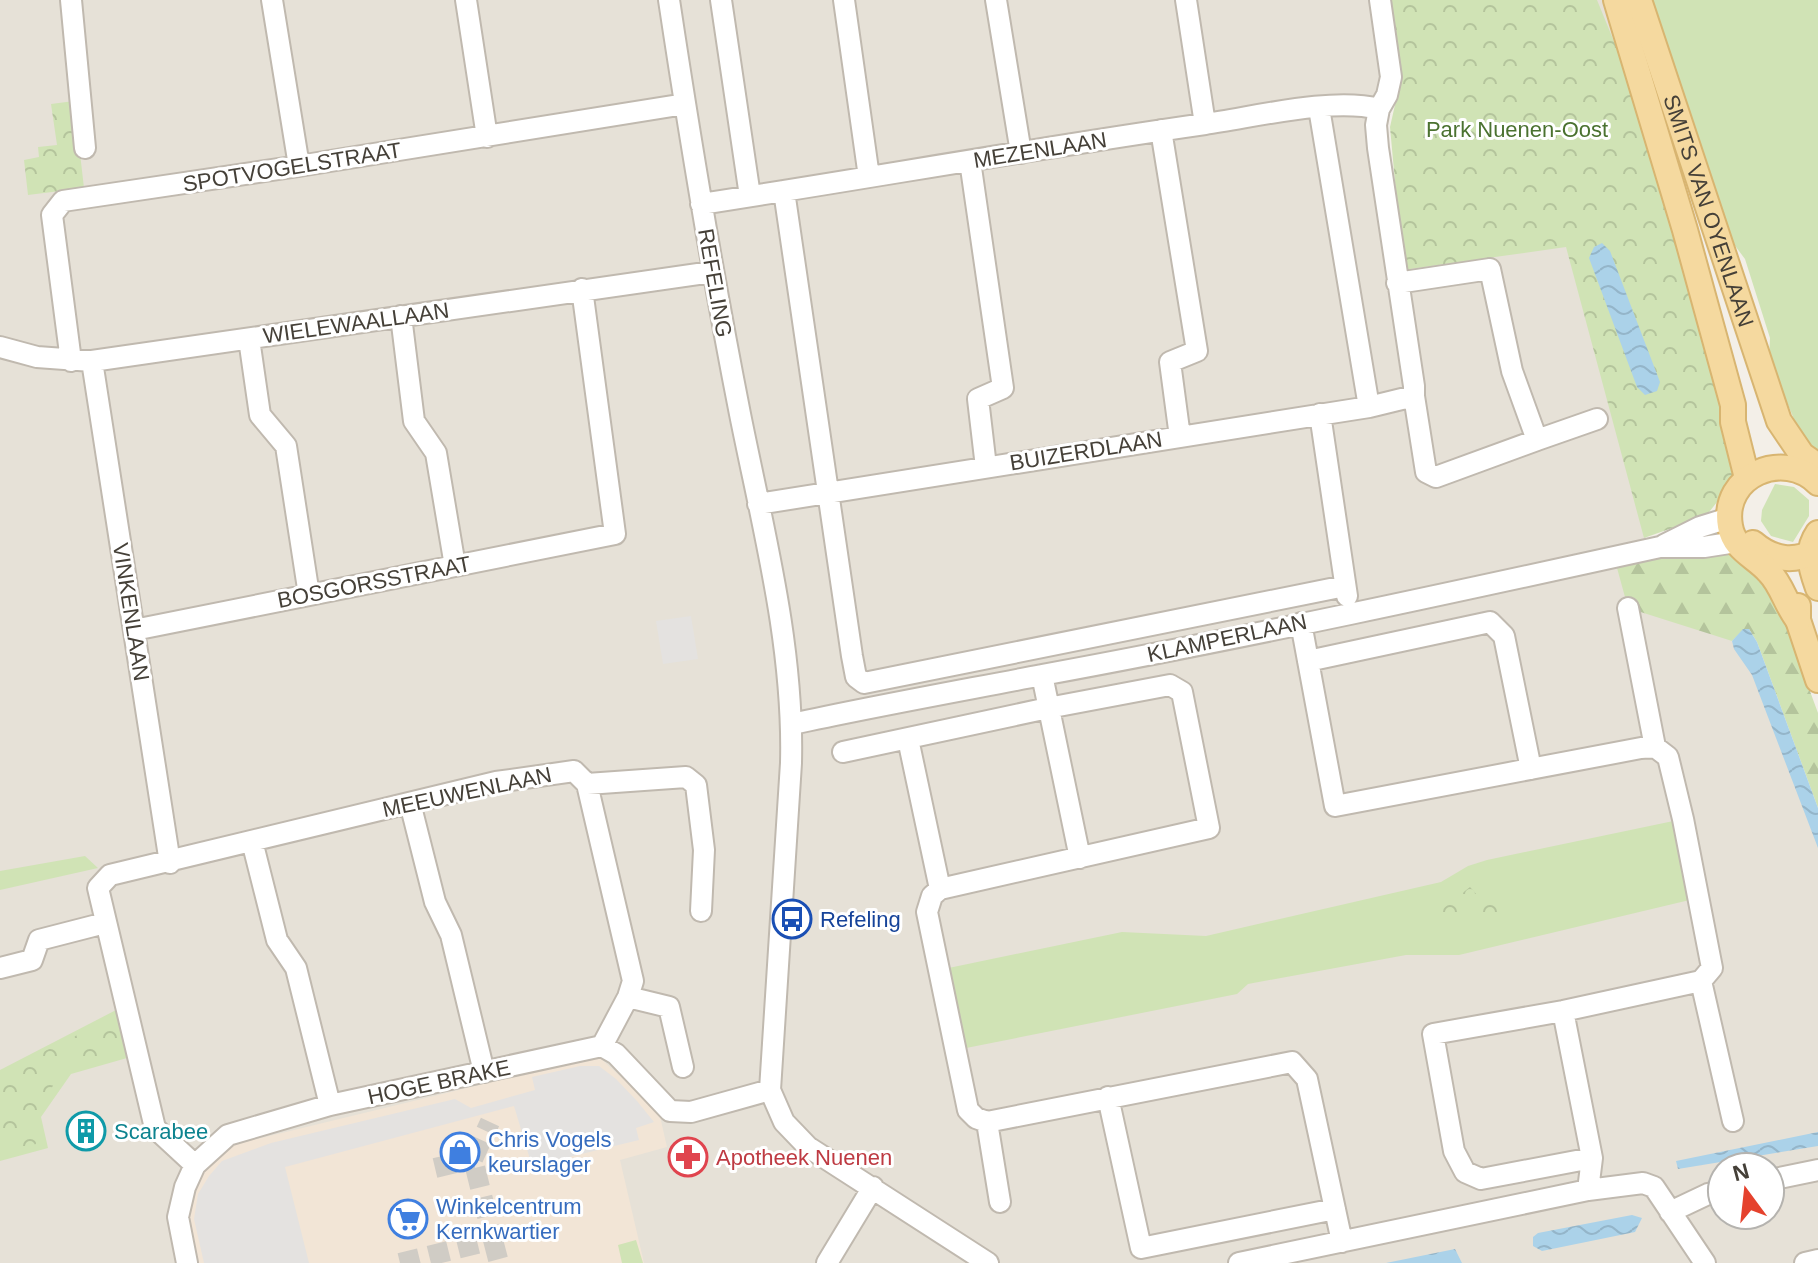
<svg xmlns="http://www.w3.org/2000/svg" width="1818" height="1263" font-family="Arial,sans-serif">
	<defs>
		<pattern id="forest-firs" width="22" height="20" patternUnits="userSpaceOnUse" patternTransform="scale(2)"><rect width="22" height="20" fill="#d0e3b5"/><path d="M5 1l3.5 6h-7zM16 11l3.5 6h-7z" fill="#b4c49c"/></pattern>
		<pattern id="park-crowns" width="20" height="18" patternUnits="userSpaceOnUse" patternTransform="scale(2)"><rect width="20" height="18" fill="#d0e3b5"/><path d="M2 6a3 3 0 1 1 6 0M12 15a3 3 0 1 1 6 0" fill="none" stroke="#b4c49c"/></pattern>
		<pattern id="water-waves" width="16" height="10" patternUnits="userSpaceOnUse" patternTransform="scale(2)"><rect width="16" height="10" fill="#abd2e9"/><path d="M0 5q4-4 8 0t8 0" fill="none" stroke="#94b5c9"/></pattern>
	</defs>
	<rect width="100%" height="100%" fill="#f3efe8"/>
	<path fill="#e6e1d7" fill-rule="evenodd" d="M 0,0 L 1818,0 L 1400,87 L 1381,120 L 1386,160 L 1408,257 L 1574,239 L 1646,539 L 1732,641 L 1754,674 L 1818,842 L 1818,1263 L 0,1263 ZM 1722,1167 L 1770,1167 L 1770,1215 L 1722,1215 Z"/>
	<path fill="#f2e5d6" d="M 598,1056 L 659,1112 L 667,1147 L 620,1160 L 644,1263 L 196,1263 L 186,1215 L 198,1178 L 228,1146 Z"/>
	<path fill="#d0e3b5" d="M 1645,0 L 1818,0 L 1818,456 L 1802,438 L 1769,360 L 1770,338 L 1745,259 L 1730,239 Z
		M 1775,484 L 1794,487 L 1809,500 L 1809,516 L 1793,542 L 1771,536 L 1761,521 L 1762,510 Z
		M 1683,819 L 1698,898 L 1459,955 L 1406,955 L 1248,984 L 1237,994 L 956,1050 L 939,970 L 1122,932 L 1206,936 L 1441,882 L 1468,866 L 1487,860 Z
		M 85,856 L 98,868 L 0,890 L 0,871 Z
		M 118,1009 L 127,1058 L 71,1074 L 41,1117 L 48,1148 L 0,1161 L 0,1070 Z
		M 636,1240 L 643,1263 L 622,1263 L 618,1245 Z"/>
	<path fill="url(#forest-firs)" d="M 1724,551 L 1754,571 L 1772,588 L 1818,713 L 1818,808 L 1757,642 L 1749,629 L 1743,630 L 1732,641 L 1628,608 L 1614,557 Z"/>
	<path fill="url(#park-crowns)" d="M 1389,0 L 1597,0 L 1645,117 L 1736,458 L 1732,483 L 1706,516 L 1644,538 L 1566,247 L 1403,270 L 1390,127 L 1401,78 Z
		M 74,101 L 84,188 L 28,195 L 24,160 L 39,157 L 38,147 L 57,145 L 51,104 Z
		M 1470,887 L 1484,903 L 1497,905 L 1503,909 L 1494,927 L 1473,914 L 1455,927 L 1440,911 Z
		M 114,1017 L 122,1056 L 66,1065 L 34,1116 L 36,1144 L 0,1154 L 0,1073 Z"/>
	<path fill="#e4e2e0" d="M 691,616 L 698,659 L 663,664 L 656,621 Z
		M 580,1066 L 599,1066 L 616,1079 L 637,1101 L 654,1122 L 636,1128 L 639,1140 L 532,1166 L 514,1106 L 285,1167 L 309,1263 L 204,1263 L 194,1219 L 198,1194 L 209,1176 L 222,1161 L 271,1143 L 455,1099 L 471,1108 L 535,1090 L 532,1077 Z"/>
	<path fill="url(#water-waves)" d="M 1602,243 L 1610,251 L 1660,382 L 1657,391 L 1645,395 L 1637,387 L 1589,258 L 1594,247 Z
		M 1743,629 L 1749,629 L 1757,642 L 1818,808 L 1818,848 L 1752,675 L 1734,649 L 1732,641 Z
		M 1818,1132 L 1818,1146 L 1678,1169 L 1676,1161 Z
		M 1632,1215 L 1642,1218 L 1635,1232 L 1542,1251 L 1533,1246 L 1533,1237 L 1538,1233 Z
		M 1455,1249 L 1462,1263 L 1386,1263 Z"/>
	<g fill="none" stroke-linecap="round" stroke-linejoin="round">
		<path stroke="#d0ccc5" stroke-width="20" stroke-dasharray="20 10" stroke-linecap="butt" d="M 435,1168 L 473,1159
			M 493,1240 L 499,1263
			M 400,1263 L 493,1240 L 473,1159 L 490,1122"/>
		<g stroke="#c0b9af" stroke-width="24">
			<path id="minor" d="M 71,0 L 85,148
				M 272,0 L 299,166
				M 466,0 L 487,137
				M 669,0 C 690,139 713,277 740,414 C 763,529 794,645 791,763 L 770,1090 L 784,1122 L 808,1147 L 988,1263
				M 721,0 L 750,196
				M 844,0 L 869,177
				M 996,0 L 1021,153
				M 1186,0 L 1205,124
				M 1380,0 L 1391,77 L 1387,95 L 1379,109 L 1376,125 L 1378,148 L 1414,386 L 1414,396 L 1426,472 L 1436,477 L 1537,440 L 1512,371 L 1490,269 L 1397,283
				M 1319,108 L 1369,407
				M 1161,130 L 1197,351 L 1170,362 L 1180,437
				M 970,161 L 1003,388 L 978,399 L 986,467
				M 784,191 L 852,656 L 856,677 L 864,683 L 1345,586
				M 701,204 C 869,178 1037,148 1205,124 C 1255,117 1332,97 1379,109
				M 401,316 L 414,421 L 436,453 L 455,566
				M 249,339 L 260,415 L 286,446 L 309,595
				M 0,347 L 37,357 L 92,361 L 712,272
				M 71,361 L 52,215 L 63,201 L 299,166 L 685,104
				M 92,361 L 170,863
				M 1320,414 L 1347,596
				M 1537,440 L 1597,419
				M 758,504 L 1369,407 L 1414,396
				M 1664,545 L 1700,527 L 1729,518
				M 1628,608 L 1655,747
				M 1301,623 L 1335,806 L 1641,748 L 1655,747 L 1668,757 L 1683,819 L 1712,968 L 1701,981 L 1563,1011 L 1433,1034 L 1454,1151 L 1465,1172 L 1481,1179 L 1592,1158
				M 134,630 L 615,534 L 582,289
				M 1308,661 L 1490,622 L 1504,636 L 1531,769
				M 1042,675 L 1080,858
				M 792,724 C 875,706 959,691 1042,675 C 1249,637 1455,592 1660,547 L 1704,547 L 1736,542
				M 908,739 L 940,889
				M 843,752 L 1048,708 L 1170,685 L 1182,692 L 1209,828 L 940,889 L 932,896 L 927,912 L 968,1110 L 976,1118 L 987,1122 L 1292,1062 L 1307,1079 L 1342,1242
				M 587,784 L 633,981 L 628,997 L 602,1046
				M 410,803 L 435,902 L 451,935 L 484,1072
				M 252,841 L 277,940 L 296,968 L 330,1105
				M 0,968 L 32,960 L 39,940 L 105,923
				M 1701,981 L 1733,1121
				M 628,997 L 669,1007 L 683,1067
				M 1563,1011 L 1592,1158 L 1588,1190
				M 1108,1097 L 1141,1248 L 1335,1209
				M 987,1122 L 1000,1202
				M 195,1165 L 155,1128 L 98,888 L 110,875 L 496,782 L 574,771 L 587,784 L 686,777 L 696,785 L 704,850 L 701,911
				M 1770,1180 L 1818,1170
				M 1670,1212 L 1708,1194 L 1722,1191
				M 187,1263 L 178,1217 L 185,1187 L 195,1165 L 228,1135 L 330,1105 L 602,1046 L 616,1054 L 670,1111 L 691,1112 L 770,1090
				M 827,1263 L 873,1187
				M 1239,1263 L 1588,1190 L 1643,1183 L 1654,1187 L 1705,1263
				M 1805,1263 L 1818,1260"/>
		</g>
		<g stroke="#d8b571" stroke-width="28">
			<g id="major">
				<path d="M 1616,0 L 1685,230 L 1733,405 L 1733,422 L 1747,478"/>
				<path id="s1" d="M 1639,0 L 1779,421 L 1802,455 L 1818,466"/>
				<path d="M 1818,533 C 1805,552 1811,568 1818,588"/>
				<path d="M 1753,543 C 1774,561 1794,562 1818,551"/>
				<path d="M 1798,606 L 1798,620 L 1818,680"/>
				<path d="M 1798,620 C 1786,605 1782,585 1769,572 C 1755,556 1734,550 1730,526 C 1721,475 1784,449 1818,483"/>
			</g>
		</g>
		<use href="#minor" stroke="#fff" stroke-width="20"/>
		<use href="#major" stroke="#f5d99f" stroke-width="24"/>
	</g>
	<defs>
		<g id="bus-ring" transform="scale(2)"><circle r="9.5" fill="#fff" stroke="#1a4fb4" stroke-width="1.5"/><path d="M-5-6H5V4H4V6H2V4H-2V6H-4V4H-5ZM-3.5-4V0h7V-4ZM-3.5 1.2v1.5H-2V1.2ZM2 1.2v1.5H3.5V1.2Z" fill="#1a4fb4"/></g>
		<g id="building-ring" transform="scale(2)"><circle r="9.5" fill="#fff" stroke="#0f9aa8" stroke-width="1.5"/><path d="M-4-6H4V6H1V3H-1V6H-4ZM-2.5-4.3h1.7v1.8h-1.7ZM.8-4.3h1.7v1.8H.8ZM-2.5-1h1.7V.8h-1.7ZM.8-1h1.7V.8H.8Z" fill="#0f9aa8"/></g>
		<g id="shop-ring" transform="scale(2)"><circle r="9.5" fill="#fff" stroke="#3f7fe0" stroke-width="1.5"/><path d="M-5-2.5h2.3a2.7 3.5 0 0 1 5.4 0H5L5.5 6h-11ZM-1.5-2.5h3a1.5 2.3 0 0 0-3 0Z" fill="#3f7fe0"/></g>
		<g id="pharmacy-ring" transform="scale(2)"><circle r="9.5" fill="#fff" stroke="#e0444e" stroke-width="1.5"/><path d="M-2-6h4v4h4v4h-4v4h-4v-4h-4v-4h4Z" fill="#e0444e"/></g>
		<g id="supermarket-ring" transform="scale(2)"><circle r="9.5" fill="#fff" stroke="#3f7fe0" stroke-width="1.5"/><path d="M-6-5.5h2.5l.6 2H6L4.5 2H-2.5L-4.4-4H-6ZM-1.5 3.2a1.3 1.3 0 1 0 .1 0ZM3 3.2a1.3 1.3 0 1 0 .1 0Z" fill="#3f7fe0"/></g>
	</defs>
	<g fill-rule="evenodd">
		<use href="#bus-ring" x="792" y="919"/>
		<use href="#building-ring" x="86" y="1131"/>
		<use href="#shop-ring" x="460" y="1152"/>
		<use href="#pharmacy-ring" x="688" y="1157"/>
		<use href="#supermarket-ring" x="408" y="1219"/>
	</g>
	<g text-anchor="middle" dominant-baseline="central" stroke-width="6" stroke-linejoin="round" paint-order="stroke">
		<g font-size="22" fill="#4b7230" stroke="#fff">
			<text x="1517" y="129">Park Nuenen-Oost</text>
		</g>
		<g font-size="22" fill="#454038" stroke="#fff">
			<text transform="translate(1040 150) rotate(-9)">MEZENLAAN</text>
			<text transform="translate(292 167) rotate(-9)">SPOTVOGELSTRAAT</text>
			<text stroke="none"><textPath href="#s1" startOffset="222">SMITS VAN OYENLAAN</textPath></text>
			<text transform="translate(715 283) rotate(80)">REFELING</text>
			<text transform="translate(356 323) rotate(-8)">WIELEWAALLAAN</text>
			<text transform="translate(1086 451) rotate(-9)">BUIZERDLAAN</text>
			<text transform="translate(374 582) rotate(-11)">BOSGORSSTRAAT</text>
			<text transform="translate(131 612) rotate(81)">VINKENLAAN</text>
			<text transform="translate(1227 638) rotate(-12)">KLAMPERLAAN</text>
			<text transform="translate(467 792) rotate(-12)">MEEUWENLAAN</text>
			<text transform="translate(439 1082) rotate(-12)">HOGE BRAKE</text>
		</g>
		<g font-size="22" fill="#164399" stroke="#fff" text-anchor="start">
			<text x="820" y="919">Refeling</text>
		</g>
		<g font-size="22" fill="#0d838f" stroke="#fff" text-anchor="start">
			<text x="114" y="1131">Scarabee</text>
		</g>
		<g font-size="22" fill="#366cbe" stroke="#fff" text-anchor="start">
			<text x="488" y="1139">Chris Vogels<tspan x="488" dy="25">keurslager</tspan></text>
			<text x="436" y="1206">Winkelcentrum<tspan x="436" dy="25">Kernkwartier</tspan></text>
		</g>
		<g font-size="22" fill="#be3a42" stroke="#fff" text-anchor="start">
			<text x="716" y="1157">Apotheek Nuenen</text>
		</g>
	</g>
	<g transform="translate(1746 1191) rotate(345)"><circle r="38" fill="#ffffff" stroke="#b5b3af" stroke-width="2"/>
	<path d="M0-6L14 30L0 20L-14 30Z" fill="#e5422d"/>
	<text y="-12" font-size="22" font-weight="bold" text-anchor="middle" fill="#454038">N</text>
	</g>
</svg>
